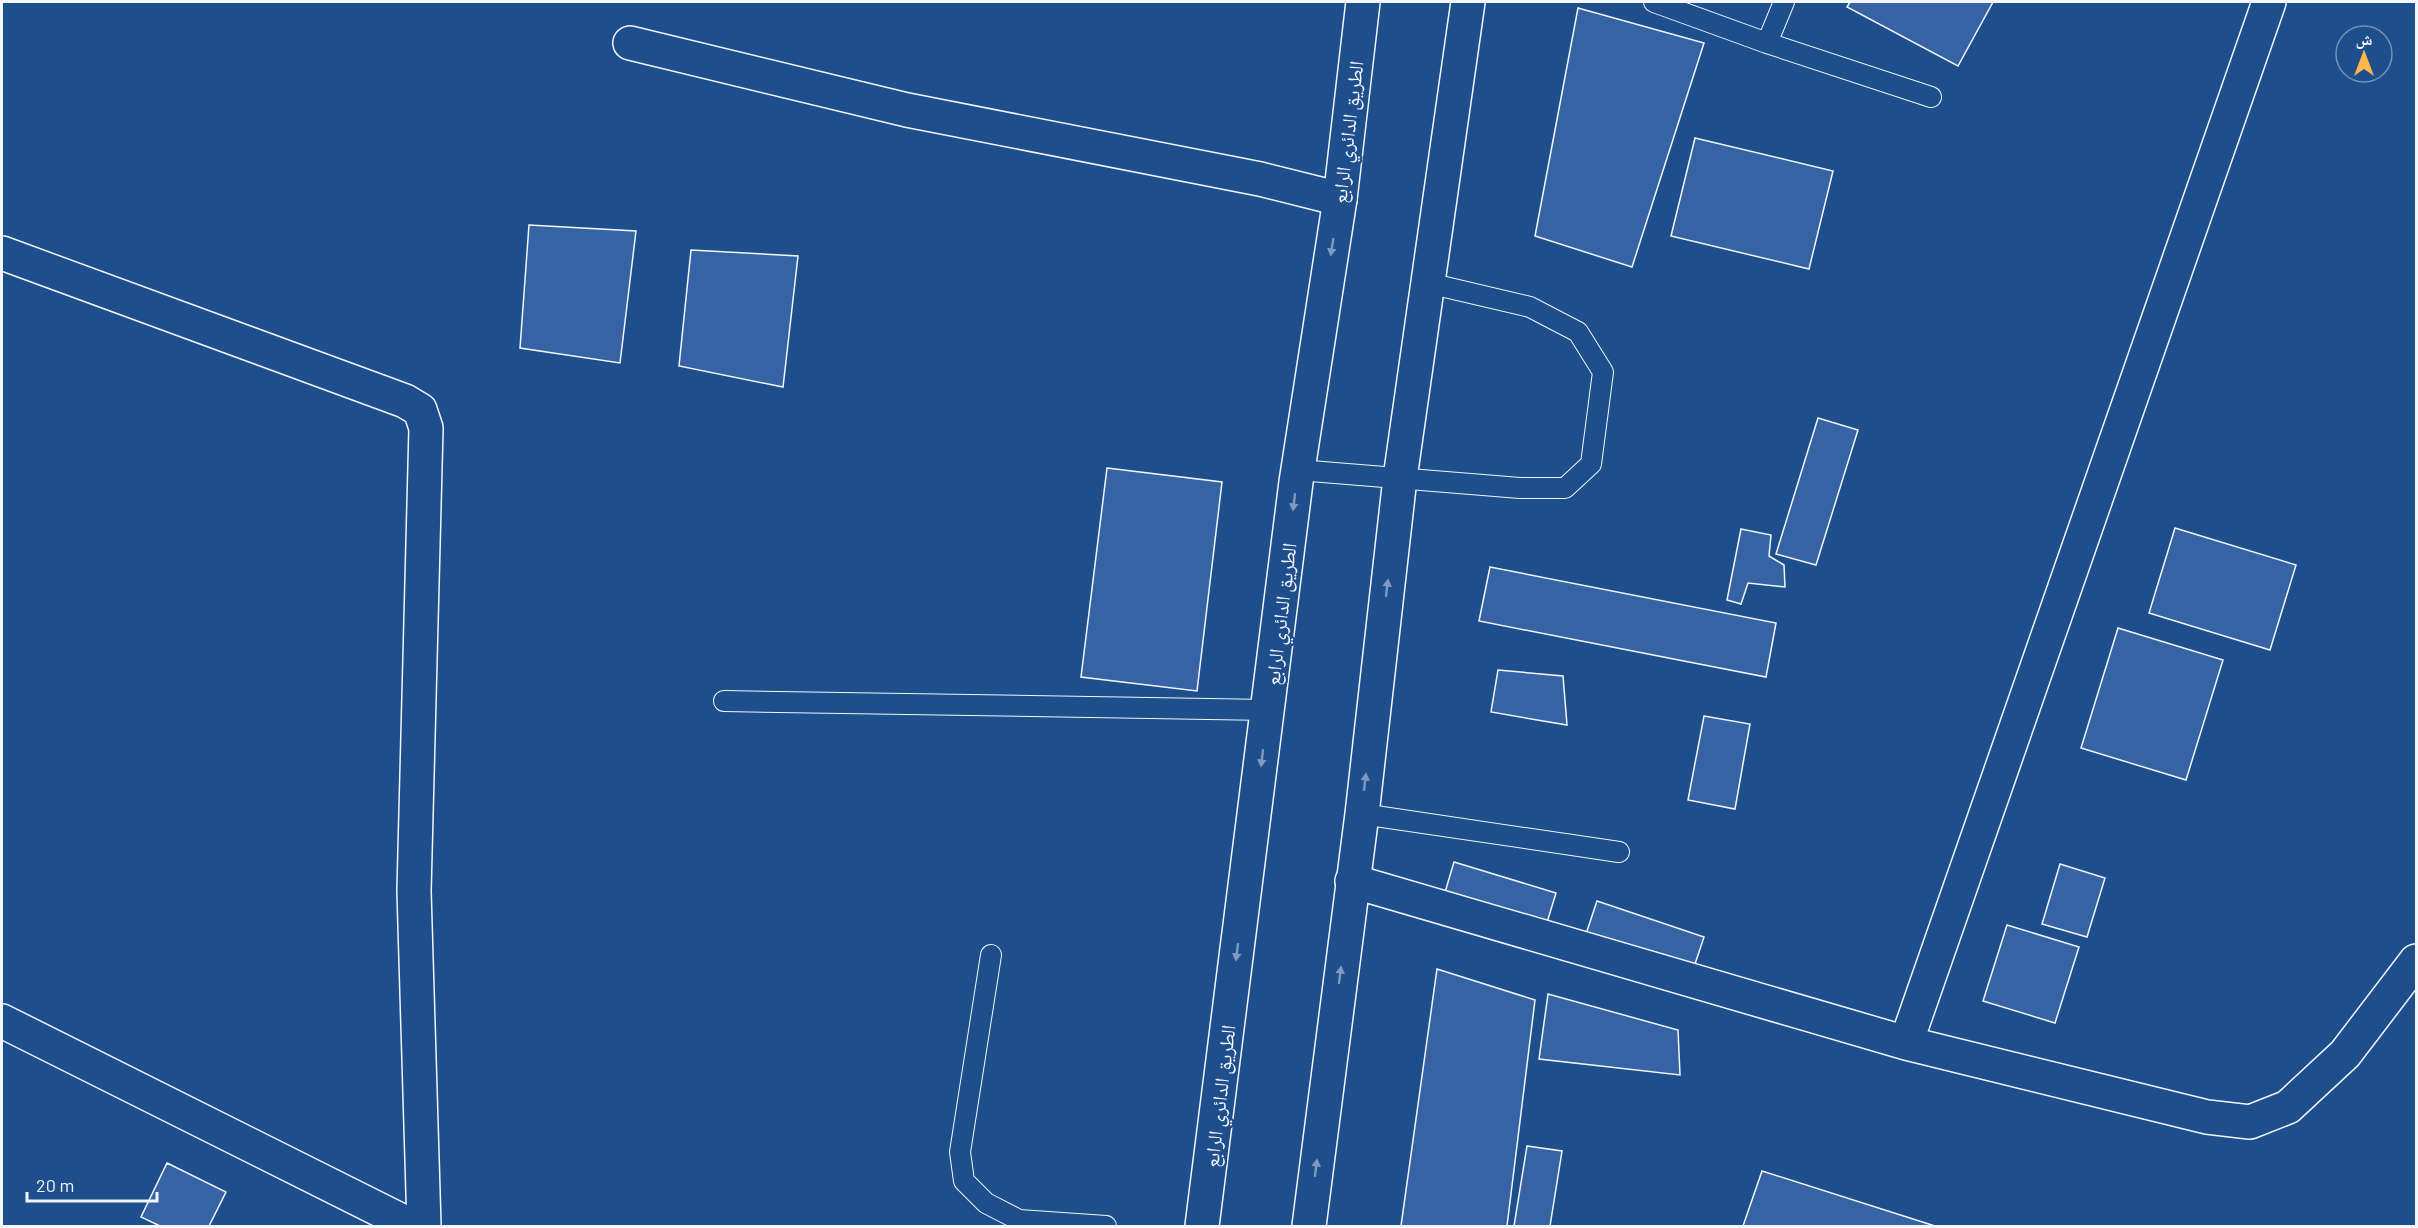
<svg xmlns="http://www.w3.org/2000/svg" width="2418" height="1228" font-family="Barlow,'Noto Naskh Arabic',sans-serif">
	<rect width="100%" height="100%" fill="#1f4e8c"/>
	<path fill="#3563a3" stroke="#f2f6ff" stroke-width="1.5" d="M 1850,2 L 1993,2 L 1958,66 L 1847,7 Z
		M 1578,8 L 1704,43 L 1632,267 L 1535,236 Z
		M 1695,138 L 1833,171 L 1809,269 L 1671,236 Z
		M 529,225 L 636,231 L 620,363 L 520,348 Z
		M 691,250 L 798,256 L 783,387 L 679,366 Z
		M 1818,418 L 1858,430 L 1816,565 L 1776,554 Z
		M 1107,468 L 1222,482 L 1197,691 L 1081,677 Z
		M 2175,528 L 2296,565 L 2270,650 L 2149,613 Z
		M 1741,529 L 1771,535 L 1769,556 L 1784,565 L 1785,587 L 1748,583 L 1741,604 L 1727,600 Z
		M 1490,567 L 1776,623 L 1766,677 L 1479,621 Z
		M 2118,628 L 2223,660 L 2186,780 L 2081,748 Z
		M 1498,670 L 1563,676 L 1567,725 L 1491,712 Z
		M 1704,716 L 1750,724 L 1735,809 L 1688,800 Z
		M 1454,862 L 1556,893 L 1545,929 L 1443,899 Z
		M 2060,864 L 2105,878 L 2087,937 L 2042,924 Z
		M 1597,901 L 1704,937 L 1691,976 L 1584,940 Z
		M 2007,925 L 2079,947 L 2055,1023 L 1983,1001 Z
		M 1437,969 L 1535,1000 L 1507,1226 L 1401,1226 Z
		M 1437,969 L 1535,1000 L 1507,1226 L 1401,1226 Z
		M 1548,994 L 1678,1030 L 1680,1075 L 1539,1059 Z
		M 1527,1146 L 1562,1151 L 1550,1226 L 1514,1226 Z
		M 167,1163 L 226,1192 L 209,1226 L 160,1226 L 141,1217 Z
		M 1762,1171 L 1935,1226 L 1743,1226 Z"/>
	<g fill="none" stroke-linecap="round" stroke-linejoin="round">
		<g stroke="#f2f6ff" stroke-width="22">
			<path id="lane" d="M 1654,2 L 1767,43 L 1931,97
				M 1767,43 L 1784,2
				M 1298,470 L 1520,488 L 1565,488 L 1591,464 L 1603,372 L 1578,332 L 1530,307 L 1428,283
				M 724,701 L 1268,710
				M 1362,814 L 1619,852
				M 991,955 L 960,1152 L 964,1181 L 986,1203 L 1019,1220 L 1106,1226"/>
		</g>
		<g stroke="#f2f6ff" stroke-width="36">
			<path id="street" d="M 630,43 L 907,110 L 1260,179 L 1340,199
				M 2,253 L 405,401 L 420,410 L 426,428 L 414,891 L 424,1226
				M 1352,881 L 1906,1043 L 2207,1117 L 2250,1122 L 2288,1107 L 2345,1054 L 2416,961
				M 2,1021 L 412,1226
				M 1906,1043 L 2269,2"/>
		</g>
		<g stroke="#f2f6ff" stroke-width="36">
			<path id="primary" d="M 1202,1226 L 1296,482 L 1340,199 L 1363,2
				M 1309,1226 L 1362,814 L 1400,478 L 1468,2"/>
		</g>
		<use href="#lane" stroke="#1f4e8c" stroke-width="20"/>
		<use href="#street" stroke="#1f4e8c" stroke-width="33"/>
		<use href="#primary" stroke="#1f4e8c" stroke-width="33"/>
	</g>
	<defs><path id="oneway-solid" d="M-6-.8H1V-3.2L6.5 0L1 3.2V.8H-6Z" transform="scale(1.5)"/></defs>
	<g fill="#7e9ac0">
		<use href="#oneway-solid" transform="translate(1332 247) rotate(99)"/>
		<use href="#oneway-solid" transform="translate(1294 502) rotate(97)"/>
		<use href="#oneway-solid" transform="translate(1387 588) rotate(-83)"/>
		<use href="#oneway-solid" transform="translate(1262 758) rotate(97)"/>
		<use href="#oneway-solid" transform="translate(1365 782) rotate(-83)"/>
		<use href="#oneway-solid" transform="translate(1237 952) rotate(97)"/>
		<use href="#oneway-solid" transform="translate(1340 975) rotate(-83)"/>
		<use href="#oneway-solid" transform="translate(1316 1168) rotate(-83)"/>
	</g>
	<g text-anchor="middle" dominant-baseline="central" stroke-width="4.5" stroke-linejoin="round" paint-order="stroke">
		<g font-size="20" fill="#f2f6ff" stroke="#1f4e8c">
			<text transform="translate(1347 132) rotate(-83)">الطريق الدائري الرابع</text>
			<text transform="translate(1280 614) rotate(-83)">الطريق الدائري الرابع</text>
			<text transform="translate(1219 1096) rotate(-83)">الطريق الدائري الرابع</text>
		</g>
	</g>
	<rect width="2418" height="1228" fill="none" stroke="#f2f6ff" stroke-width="6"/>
	<g transform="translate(2364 54)"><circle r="28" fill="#1f4e8c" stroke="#7391ba" stroke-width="1.5"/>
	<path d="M0-4.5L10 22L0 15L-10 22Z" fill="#ffb74d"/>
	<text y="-9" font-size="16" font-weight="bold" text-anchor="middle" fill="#f2f6ff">ش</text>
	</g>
	<path d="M27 1192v9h130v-9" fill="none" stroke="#f2f6ff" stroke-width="3"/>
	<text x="36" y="1192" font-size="18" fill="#f2f6ff" stroke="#1f4e8c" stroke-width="4.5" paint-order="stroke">20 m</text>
</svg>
